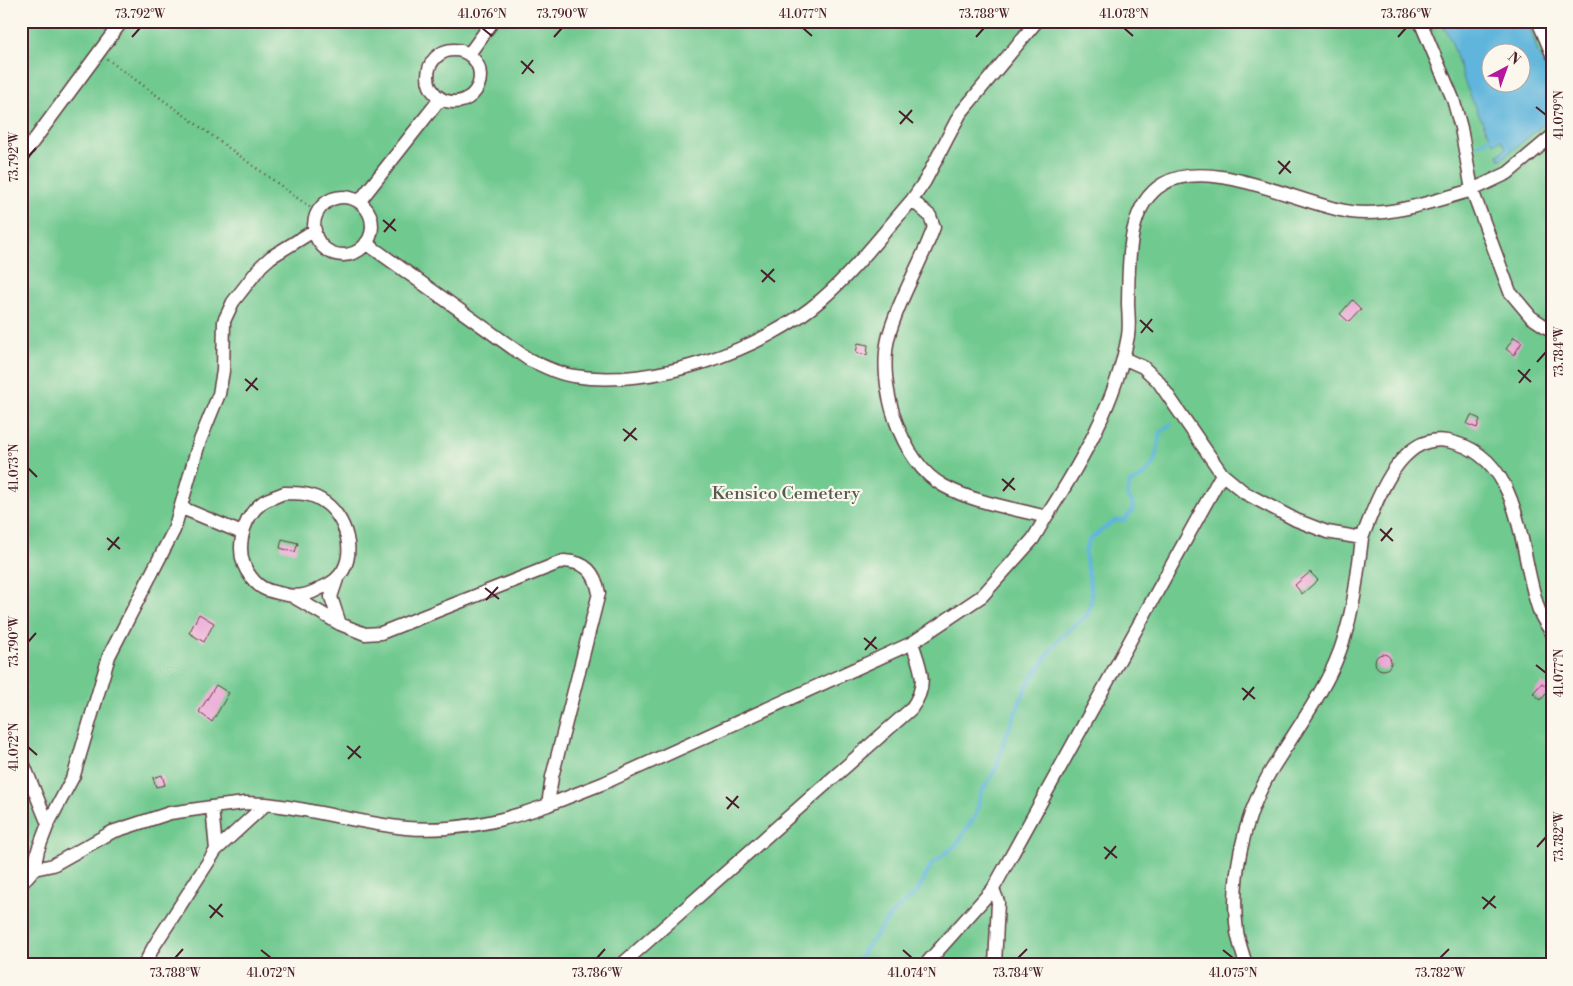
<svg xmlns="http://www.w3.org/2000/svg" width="1573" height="986" font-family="'Libre Bodoni',serif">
	<rect width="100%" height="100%" fill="#fbf7ec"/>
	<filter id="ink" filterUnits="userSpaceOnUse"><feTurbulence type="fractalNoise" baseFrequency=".02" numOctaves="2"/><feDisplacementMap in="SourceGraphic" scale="10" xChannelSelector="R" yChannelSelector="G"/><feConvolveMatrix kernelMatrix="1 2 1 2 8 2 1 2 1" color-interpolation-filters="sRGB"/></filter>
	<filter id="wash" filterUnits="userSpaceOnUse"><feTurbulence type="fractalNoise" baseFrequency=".0096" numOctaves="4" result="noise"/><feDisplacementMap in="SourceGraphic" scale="20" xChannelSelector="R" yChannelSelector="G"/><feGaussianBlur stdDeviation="1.12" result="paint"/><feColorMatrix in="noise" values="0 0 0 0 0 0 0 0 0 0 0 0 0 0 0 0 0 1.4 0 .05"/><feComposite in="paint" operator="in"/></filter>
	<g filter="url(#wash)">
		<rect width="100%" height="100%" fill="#f5e1c5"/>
		<path fill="#6fc98f" stroke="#5c745d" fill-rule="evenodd" d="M 21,21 L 1552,21 L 1552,965 L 21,965 ZM 1490,52 L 1520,52 L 1520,82 L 1490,82 Z"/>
		<path fill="#5eb5db" stroke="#546a83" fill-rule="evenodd" d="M 1440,21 L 1528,21 L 1538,53 L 1552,71 L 1552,118 L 1500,160 L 1498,155 L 1506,148 L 1501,140 L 1494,143 C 1483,125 1467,91 1461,71 C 1455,53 1452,38 1440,21 ZM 1490,52 L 1520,52 L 1520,82 L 1490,82 Z"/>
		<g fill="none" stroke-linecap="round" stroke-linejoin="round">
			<path stroke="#5eb5db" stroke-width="4" d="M 1479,144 L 1491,138
				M 856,965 L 865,949 L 891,915 L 917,892 L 932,864 L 957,844 L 976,815 L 981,793 L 996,769 L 1005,738 L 1027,685 L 1059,639 L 1088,614 L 1092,596 L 1085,553 L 1089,540 L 1114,521 L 1125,520 L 1133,509 L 1132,502 L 1127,496 L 1130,483 C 1156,471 1156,459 1160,433 L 1171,424"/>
		</g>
		<g id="blocks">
			<path fill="#eba4d5" d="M 1352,300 L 1361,309 L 1349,322 L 1340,314 Z
				M 1514,337 L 1522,342 L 1514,355 L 1506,349 Z
				M 858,343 L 868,345 L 867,355 L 856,353 Z
				M 1471,415 L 1480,419 L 1477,428 L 1467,424 Z
				M 282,539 L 298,543 L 295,552 L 280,548 Z
				M 1310,572 L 1318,580 L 1302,594 L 1295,585 Z
				M 199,614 L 214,623 L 204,642 L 189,633 Z
				M1375 662a8 8 0 1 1 16 0a8 8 0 1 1-16 0Z
				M 1542,683 L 1550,689 L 1541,700 L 1533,693 Z
				M 216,685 L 229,693 L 212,722 L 199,712 Z
				M 162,775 L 165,785 L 156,787 L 153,778 Z"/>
		</g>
	</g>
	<g filter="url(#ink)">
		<use href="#blocks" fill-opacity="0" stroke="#643c42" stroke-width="1"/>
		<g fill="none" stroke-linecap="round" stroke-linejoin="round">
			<g stroke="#643c42" stroke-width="15">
				<path id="minor" d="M 1420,21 L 1453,99 L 1461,128 L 1472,190 L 1508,173 L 1552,136
					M 1538,21 L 1552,54
					M428 76a26 26 0 1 1 52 0a26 26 0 1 1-52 0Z
					M 469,54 L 493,21
					M 21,158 L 122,21
					M314 226a29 29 0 1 1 58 0a29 29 0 1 1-58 0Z
					M 912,200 L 925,181 L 960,114 L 1037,21
					M 359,202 L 440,99
					M 366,243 L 528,359 C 543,366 558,374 574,376 C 652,389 764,350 822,299 C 855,270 883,233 912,200 L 930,216 L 934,227 C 921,264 899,298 889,335 C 876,382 900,463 944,486 C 975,503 1013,508 1046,517 C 1082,461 1116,402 1128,336 C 1130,325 1128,313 1128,302 C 1129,264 1126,206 1163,184 C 1211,156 1299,204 1350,212 C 1390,217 1434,201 1472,190 L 1510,292 L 1531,317 L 1552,331
					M 1123,358 L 1143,367 L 1158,381 L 1222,474 L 1245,493 L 1296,520 L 1327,532 L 1362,538 C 1357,580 1352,624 1335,663 C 1317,703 1291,737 1269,774 C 1243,819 1230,880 1237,932 C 1239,943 1243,954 1246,965
					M 284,493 C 297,493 310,493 321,500 C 346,514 360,558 336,579 C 332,583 325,586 319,589 C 308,595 296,598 283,594 C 268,591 260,589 251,577 C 233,555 241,518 263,502 C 269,498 278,496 284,493 Z
					M 182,508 L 242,533
					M 1362,538 C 1376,503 1399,432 1447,441 C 1526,455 1518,557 1540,613 C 1543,620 1548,627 1552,633
					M 292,596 L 340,624
					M 21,758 L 48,824 L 74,775 L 109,656 L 174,530 L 199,443 L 219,394 L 223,371 L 224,321 L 233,302 L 261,266 L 271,257 L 315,230
					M 548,805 L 604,783 L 912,643 L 982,596 L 1033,539 L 1046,517
					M 212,807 L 245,803 L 266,804
					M 34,869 L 38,850 L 48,824
					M 21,884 L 34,869 L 53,865 L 112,832 L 170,813 L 212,807 L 216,850
					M 993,889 L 998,902 L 995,965
					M 144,965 L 154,946 L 216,850 L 266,804 C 313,809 358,823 406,828 C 454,832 504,821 548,805 L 552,777 L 599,593 C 595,572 586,562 564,561 L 381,633 L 365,634 L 340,624 L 331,597 L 337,579
					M 621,965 L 911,709 C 929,685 921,669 912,643
					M 925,965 L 993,889 L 1222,474"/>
			</g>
			<path stroke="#643c42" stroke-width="2.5" stroke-dasharray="1 4" stroke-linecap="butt" d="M 107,59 L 318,213"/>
			<use href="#minor" stroke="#fff" stroke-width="12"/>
		</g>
	</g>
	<path fill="none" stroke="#4a1f2b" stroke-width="2" d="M 482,28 L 492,36M 803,28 L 812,36M 1124,28 L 1133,36M 132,37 L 140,28M 554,37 L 562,28M 976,37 L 984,28M 1398,37 L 1406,28M 521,61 L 534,73M 522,74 L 533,60M 1536,107 L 1546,115M 899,111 L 913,123M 900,124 L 912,110M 28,157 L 36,148M 1278,161 L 1291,173M 1279,174 L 1290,161M 383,220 L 396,231M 384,232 L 395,219M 761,270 L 775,282M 762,282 L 774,269M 1140,320 L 1153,332M 1141,333 L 1152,319M 1537,362 L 1546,352M 1518,370 L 1531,382M 245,379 L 258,390M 1519,383 L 1530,369M 246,391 L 257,378M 623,429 L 637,440M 624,441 L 636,428M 28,468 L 37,477M 1002,479 L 1015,490M 1003,491 L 1014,478M 1380,529 L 1393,541M 107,538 L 120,549M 1381,541 L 1392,528M 108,550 L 119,537M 485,588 L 499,599M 486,600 L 498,587M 864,638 L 877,649M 28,642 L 36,633M 865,650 L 876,637M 1536,665 L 1546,673M 1242,688 L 1255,699M 1243,700 L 1254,687M 347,746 L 361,758M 28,747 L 37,755M 348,759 L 360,746M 726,797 L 739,808M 727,809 L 738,796M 1104,847 L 1117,858M 1537,847 L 1546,837M 1105,859 L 1116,846M 1482,897 L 1496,908M 209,905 L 223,917M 1483,909 L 1495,896M 210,918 L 222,904M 261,950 L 271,958M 903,950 L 912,958M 1223,950 L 1233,958M 175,958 L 183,949M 597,958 L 605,949M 1018,958 L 1027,949M 1440,958 L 1449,949"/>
	<g text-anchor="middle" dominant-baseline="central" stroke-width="4.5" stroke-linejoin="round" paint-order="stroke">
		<g font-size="18" fill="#575a4e" stroke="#fbf7ec">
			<text x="786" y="493">Kensico Cemetery</text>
		</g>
	</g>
	<rect width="1573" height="986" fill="none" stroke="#fbf7ec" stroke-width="55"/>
	<g transform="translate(1506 68) rotate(41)"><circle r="24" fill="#fbf7ec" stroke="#b4a19f"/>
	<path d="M0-4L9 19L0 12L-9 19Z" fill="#b5179e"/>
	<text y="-8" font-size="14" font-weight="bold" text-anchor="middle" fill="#4a1f2b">N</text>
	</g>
	<rect x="28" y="28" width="1518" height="930" fill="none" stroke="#4a1f2b" stroke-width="2"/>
	<g font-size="12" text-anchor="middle" fill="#4a1f2b">
		<text x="140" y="18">73.792°W</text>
		<text x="482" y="18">41.076°N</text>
		<text x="562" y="18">73.790°W</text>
		<text x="803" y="18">41.077°N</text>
		<text x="984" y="18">73.788°W</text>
		<text x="1124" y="18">41.078°N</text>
		<text x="1406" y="18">73.786°W</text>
		<text transform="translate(1559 115) rotate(-90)" y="4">41.079°N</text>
		<text transform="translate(14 157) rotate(-90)" y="4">73.792°W</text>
		<text transform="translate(1559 352) rotate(-90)" y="4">73.784°W</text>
		<text transform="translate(14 468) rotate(-90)" y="4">41.073°N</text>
		<text transform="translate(14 642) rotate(-90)" y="4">73.790°W</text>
		<text transform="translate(1559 673) rotate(-90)" y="4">41.077°N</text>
		<text transform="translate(14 747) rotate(-90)" y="4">41.072°N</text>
		<text transform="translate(1559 837) rotate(-90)" y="4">73.782°W</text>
		<text x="175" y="977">73.788°W</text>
		<text x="271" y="977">41.072°N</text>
		<text x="597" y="977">73.786°W</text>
		<text x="912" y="977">41.074°N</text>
		<text x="1018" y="977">73.784°W</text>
		<text x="1233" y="977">41.075°N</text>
		<text x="1440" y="977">73.782°W</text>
	</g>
</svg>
